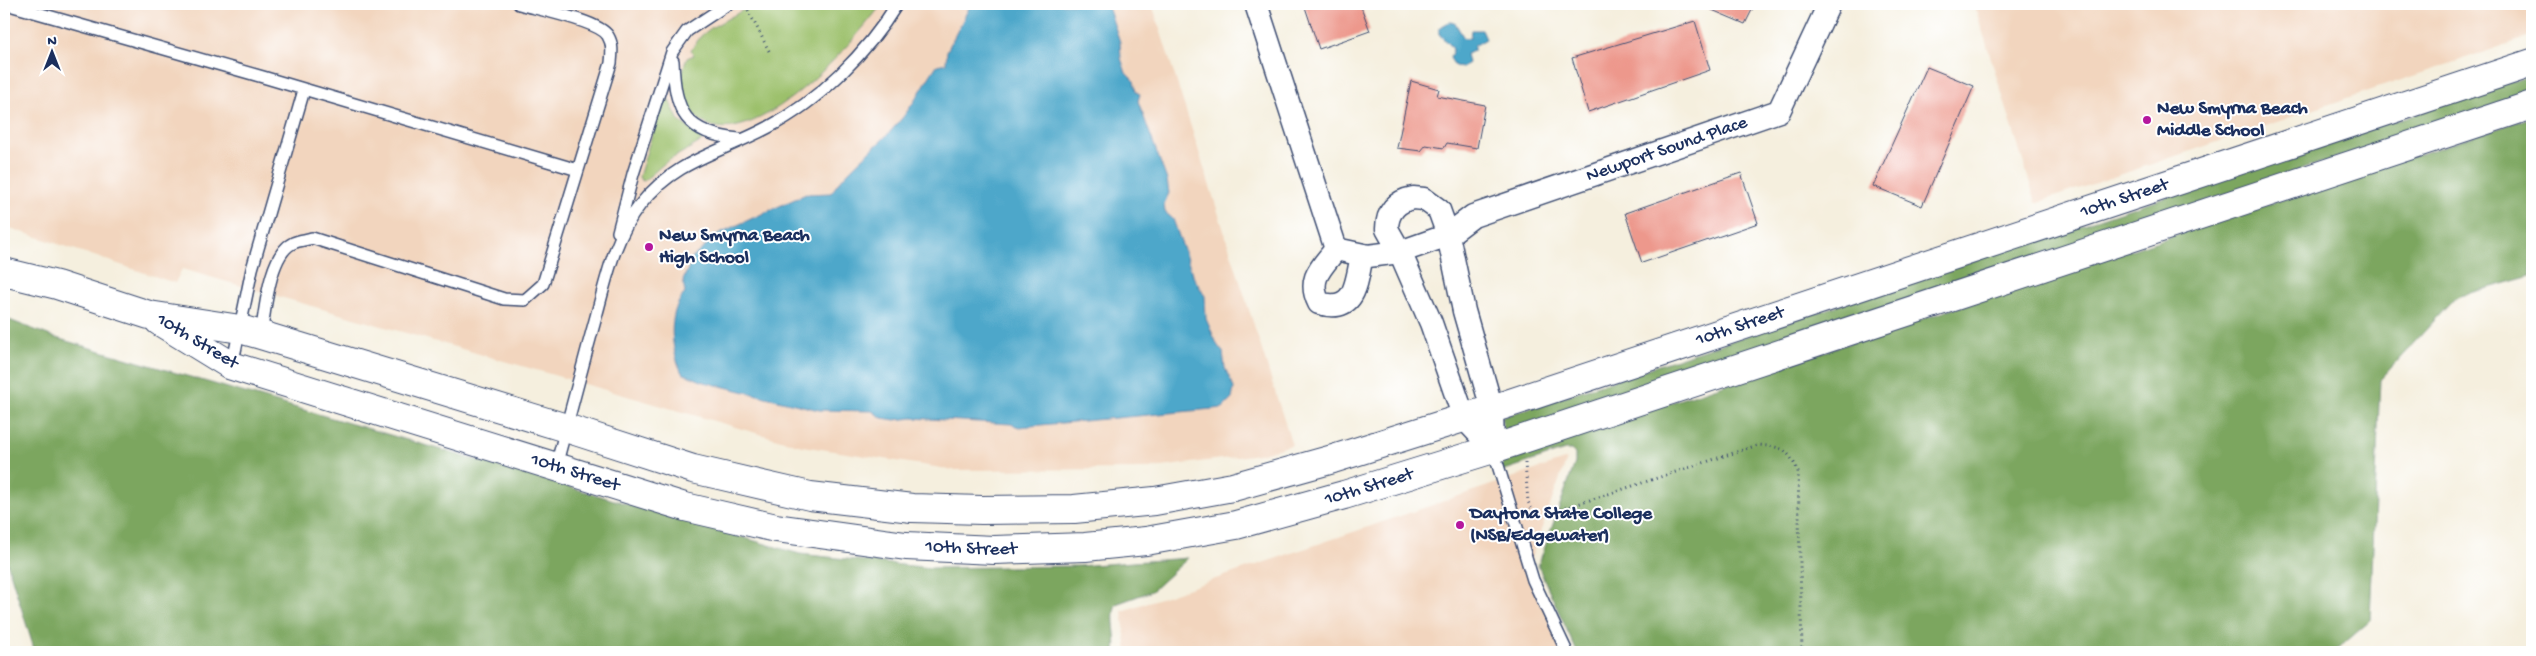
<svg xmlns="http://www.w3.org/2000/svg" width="2536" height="656" font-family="'Gochi Hand',sans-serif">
	<rect width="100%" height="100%" fill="#fff"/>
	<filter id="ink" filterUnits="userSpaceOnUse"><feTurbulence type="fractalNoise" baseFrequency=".02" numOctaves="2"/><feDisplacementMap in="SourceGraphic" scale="10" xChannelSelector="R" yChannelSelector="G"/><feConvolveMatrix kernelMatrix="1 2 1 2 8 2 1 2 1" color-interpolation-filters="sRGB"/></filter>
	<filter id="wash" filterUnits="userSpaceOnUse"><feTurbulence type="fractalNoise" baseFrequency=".0096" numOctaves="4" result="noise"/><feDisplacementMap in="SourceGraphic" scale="20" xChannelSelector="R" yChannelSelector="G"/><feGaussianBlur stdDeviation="1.12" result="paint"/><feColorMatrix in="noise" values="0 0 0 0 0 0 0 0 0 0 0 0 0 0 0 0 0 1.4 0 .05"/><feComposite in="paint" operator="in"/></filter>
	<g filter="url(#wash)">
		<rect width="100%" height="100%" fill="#f5efde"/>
		<path fill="#f2d5be" d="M 4,4 L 1152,4 L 1292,445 L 1259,454 L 1146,469 L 954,470 L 802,446 L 182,269 L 175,283 L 4,226 Z
			M 1974,4 L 2532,4 L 2532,36 L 2036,203 Z
			M 1567,459 L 1528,566 L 1567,652 L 1127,652 L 1122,611 Z"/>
		<path fill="#9bc06a" stroke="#5b7864" d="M 754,4 L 882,4 C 853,43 742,172 691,112 C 677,97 680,76 687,58 L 694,55 L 691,50 L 701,36 L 711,28 Z
			M 663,98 L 669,100 L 679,121 L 701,137 L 702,141 L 666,162 L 644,181 L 641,180 L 639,177 Z"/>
		<path fill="#7ca65e" stroke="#4c6a5e" d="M 2532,75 L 2532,93 L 1503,434 L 1502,417 Z
			M 2532,117 L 2532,276 L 2456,297 L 2380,380 L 2370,621 L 2334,652 L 1577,652 L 1538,566 L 1575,463 L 1575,454 L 1571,450 L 1565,450 L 1502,471 L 1503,458 Z
			M 4,318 L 56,338 L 800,554 L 931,568 L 1078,566 L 1188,558 L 1152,591 L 1116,604 C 1110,618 1118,637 1115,652 L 35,652 L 4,553 Z"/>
		<path fill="#4da7ca" stroke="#346b94" d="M 971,4 L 1107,4 L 1120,42 L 1121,58 L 1126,73 L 1134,81 L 1136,92 L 1140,94 L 1138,101 L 1167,180 L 1169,193 L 1164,204 L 1165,212 L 1173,219 L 1193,276 L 1205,296 L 1206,319 L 1218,346 L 1223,352 L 1225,368 L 1234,388 L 1232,399 L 1223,408 L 1019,427 L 1011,424 L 912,418 L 895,420 L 882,418 L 872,411 L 819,410 L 704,382 L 682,373 C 671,350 666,314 685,293 L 683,280 L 693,257 L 706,246 L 711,237 L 806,194 L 831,193 C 849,166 877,148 898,123 C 913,106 924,84 937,65 L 946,63 L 947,51 Z
			M 1449,22 L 1455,23 L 1464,38 L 1470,38 L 1471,30 L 1482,30 L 1486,39 L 1474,46 L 1474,51 L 1466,54 L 1468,63 L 1461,68 L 1455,66 L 1450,58 L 1453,49 L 1439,34 L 1439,28 Z"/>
		<g id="blocks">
			<path fill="#ed988c" d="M 1304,4 L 1360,4 L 1370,31 L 1319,49 Z
				M 1698,4 L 1755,4 L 1745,24 Z
				M 1695,21 L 1710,70 L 1588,112 L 1572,58 Z
				M 1927,67 L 1974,86 L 1922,206 L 1873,186 Z
				M 1411,81 L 1439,89 L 1437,96 L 1485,105 L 1477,148 L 1447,143 L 1444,148 L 1426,145 L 1421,151 L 1397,148 Z
				M 1741,173 L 1758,223 L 1642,263 L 1625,213 Z"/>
		</g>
	</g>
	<g filter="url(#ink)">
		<use href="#blocks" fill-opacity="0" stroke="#3c4c71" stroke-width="1"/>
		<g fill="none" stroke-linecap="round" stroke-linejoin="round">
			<g stroke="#3c4c71" stroke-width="14">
				<path id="service" d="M 6,4 L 263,77 L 578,170
					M 673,61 C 675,113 685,133 739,139
					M 618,232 L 633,174 L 672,52 L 687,31 L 728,4
					M 261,335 C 265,312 269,254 293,243 C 299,240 306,240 312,238 L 504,299 L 525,300 L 543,284 L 611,63 C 612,53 613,44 608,36 C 600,21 537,9 519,4
					M 232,366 L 252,269 L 304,90
					M 1493,449 L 1533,580 L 1567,652
					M 556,466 C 569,418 581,371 594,324 C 606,282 613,239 640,205 C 675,160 720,153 767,128 C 819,101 867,53 897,4"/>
			</g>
			<g stroke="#3c4c71" stroke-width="25">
				<g id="minor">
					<path id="s1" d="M 1256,4 L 1336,249 L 1368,256 L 1400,252 L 1448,235 L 1473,216 L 1779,111 L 1829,4"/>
					<path d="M 1413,198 L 1424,199 L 1439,210 L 1448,235 L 1464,311 L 1492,409 L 1493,449 L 1464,418 L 1431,323 L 1400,252 L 1387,229 C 1387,212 1396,201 1413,198 Z"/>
					<path d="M 1336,249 C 1321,268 1307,279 1319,303 C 1356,314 1356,283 1362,255"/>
				</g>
			</g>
			<g stroke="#3c4c71" stroke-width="30">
				<g id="tertiary">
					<path id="s2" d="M 4,272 L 57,285 L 149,315 L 240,329 L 261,335 L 566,428 L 693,469 L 810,496 L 912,508 L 982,510 L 1074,509 L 1155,501 L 1233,487 L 1333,459 L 1492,409 L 2532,63"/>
					<path id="s3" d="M 159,321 L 232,366 L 685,507 L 776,528 L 906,546 L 994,550 L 1085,547 L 1146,541 L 1236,525 L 1344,495 L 1493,449 L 2532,105"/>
				</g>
			</g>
			<path stroke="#3c4c71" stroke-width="3" stroke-dasharray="1 4" stroke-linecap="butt" d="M 748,10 L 769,51
				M 1525,463 L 1528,502 L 1534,513 L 1541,516 L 1758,445 C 1783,447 1787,448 1798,471 L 1802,652"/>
			<use href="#service" stroke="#fff" stroke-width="11"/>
			<use href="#minor" stroke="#fff" stroke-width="22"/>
			<use href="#tertiary" stroke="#fff" stroke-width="28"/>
		</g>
	</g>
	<g fill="#b5179e" stroke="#fff" stroke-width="2">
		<circle cx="2147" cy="120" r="5"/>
		<circle cx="649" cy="247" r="5"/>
		<circle cx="1460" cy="525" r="5"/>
	</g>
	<g text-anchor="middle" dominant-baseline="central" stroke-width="4" stroke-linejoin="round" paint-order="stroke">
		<g font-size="19" font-weight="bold" fill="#1b2f5e" stroke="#fff" text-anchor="start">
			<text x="2157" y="109">New Smyrna Beach<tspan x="2157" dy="22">Middle School</tspan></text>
			<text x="659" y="236">New Smyrna Beach<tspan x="659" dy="22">High School</tspan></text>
			<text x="1470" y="514">Daytona State College<tspan x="1470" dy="22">(NSB/Edgewater)</tspan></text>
		</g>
		<g font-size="19" fill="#1b2f5e" stroke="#fff">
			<text stroke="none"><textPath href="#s1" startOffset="610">Newport Sound Place</textPath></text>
			<text stroke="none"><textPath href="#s2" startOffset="2200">10th Street</textPath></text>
			<text stroke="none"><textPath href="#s2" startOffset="1795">10th Street</textPath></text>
			<text transform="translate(197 342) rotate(31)">10th Street</text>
			<text stroke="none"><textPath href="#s3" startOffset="445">10th Street</textPath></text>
			<text stroke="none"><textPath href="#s3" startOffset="1255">10th Street</textPath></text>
			<text stroke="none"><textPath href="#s3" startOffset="850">10th Street</textPath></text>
		</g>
	</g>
	<rect width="2536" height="656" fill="none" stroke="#fff" stroke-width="20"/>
	<g transform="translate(52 52)" stroke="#ffffff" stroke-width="4" paint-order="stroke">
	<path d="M0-4L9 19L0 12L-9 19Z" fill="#1b2f5e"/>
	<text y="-8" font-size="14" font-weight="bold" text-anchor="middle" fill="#1b2f5e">N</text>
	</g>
</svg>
